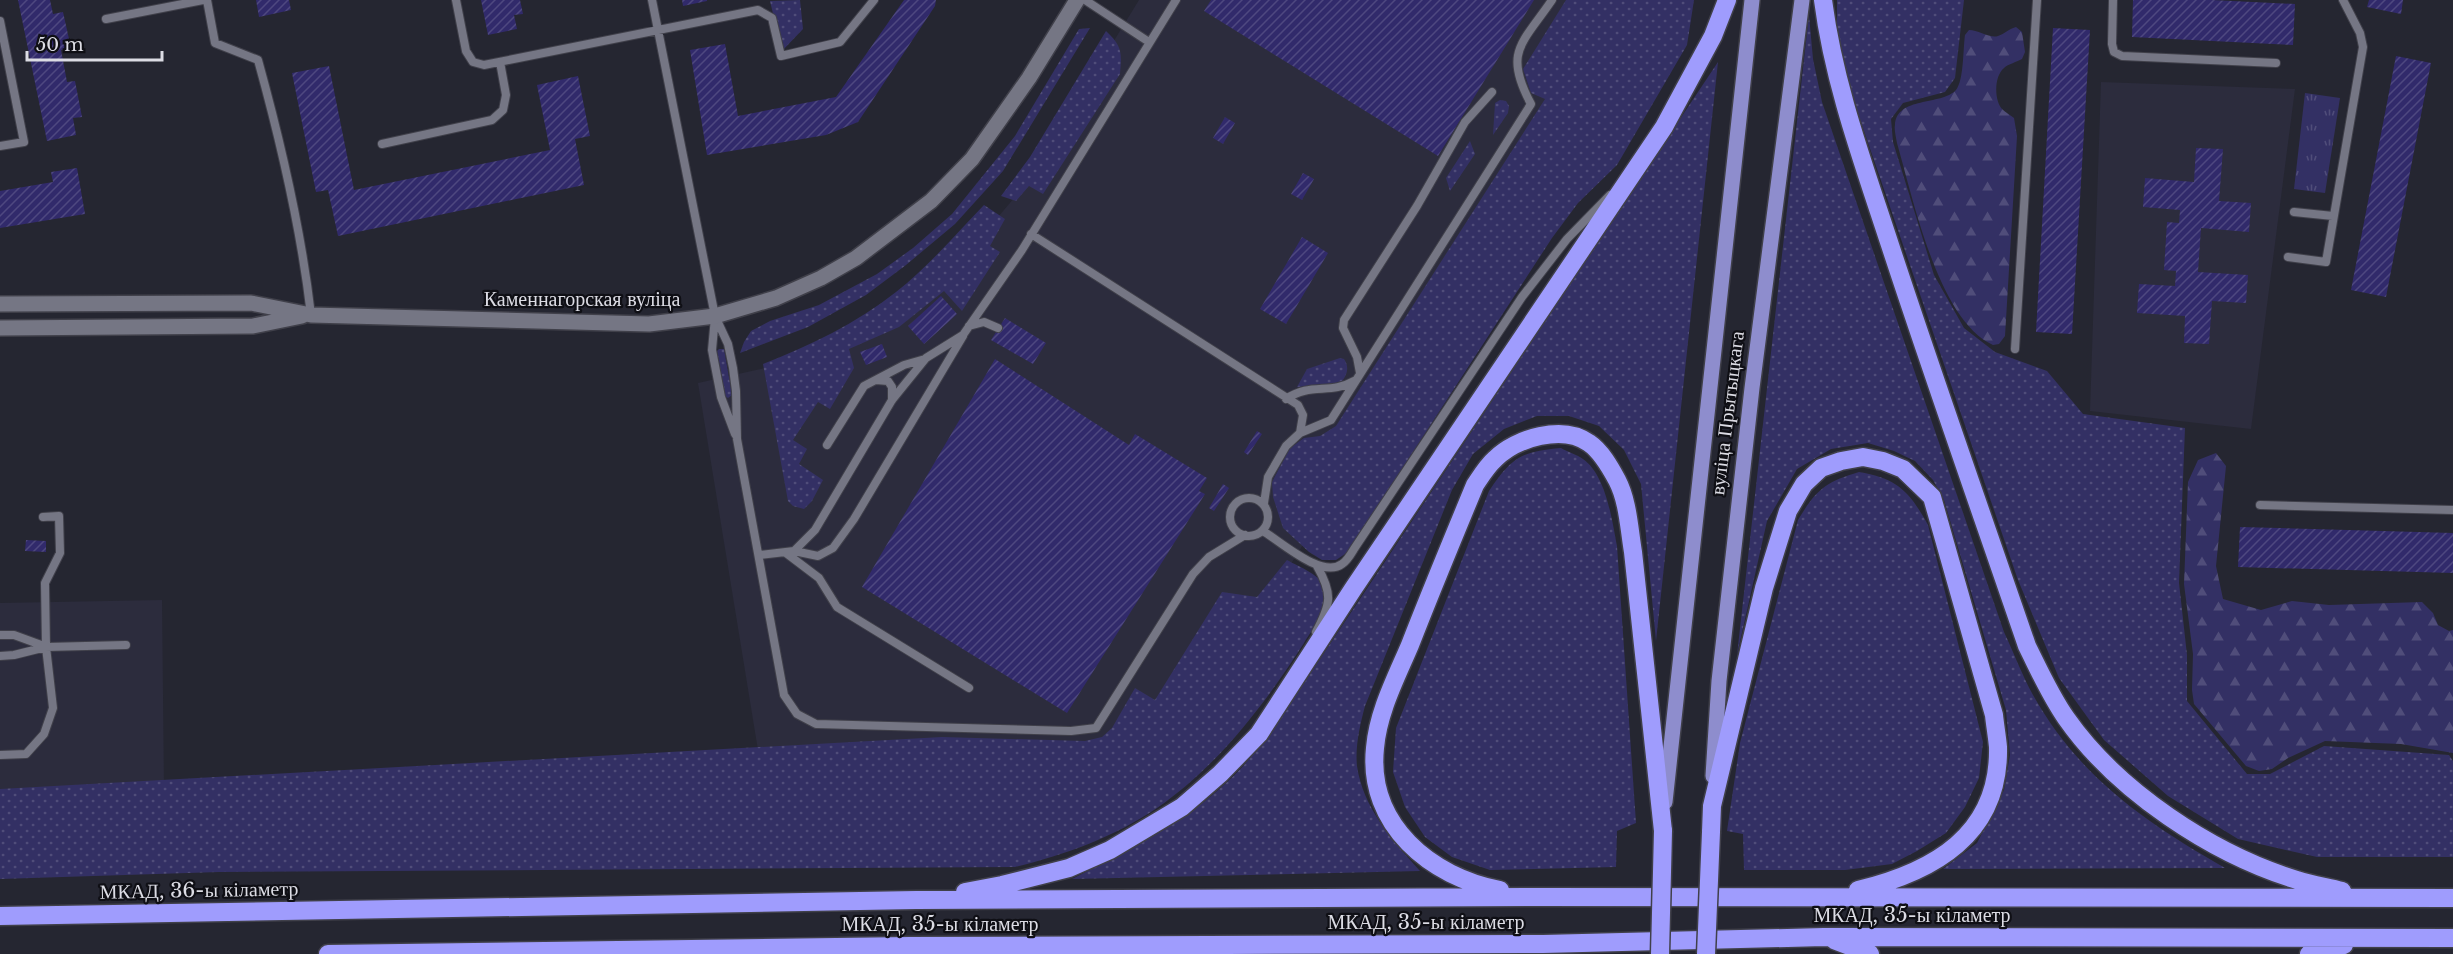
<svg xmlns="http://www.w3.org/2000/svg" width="2453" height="954" font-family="'Libre Baskerville',serif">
	<defs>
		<pattern id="grass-dots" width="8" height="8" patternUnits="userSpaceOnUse" patternTransform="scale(1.5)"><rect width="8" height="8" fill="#333064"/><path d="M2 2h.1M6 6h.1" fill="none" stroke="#504d7a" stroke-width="1.8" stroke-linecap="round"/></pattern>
		<pattern id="forest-firs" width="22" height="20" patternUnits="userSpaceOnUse" patternTransform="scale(1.5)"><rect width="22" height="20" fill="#333064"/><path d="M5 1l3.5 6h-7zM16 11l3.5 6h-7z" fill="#504d7a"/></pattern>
		<pattern id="park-tufts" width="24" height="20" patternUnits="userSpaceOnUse" patternTransform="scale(1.5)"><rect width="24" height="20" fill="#333064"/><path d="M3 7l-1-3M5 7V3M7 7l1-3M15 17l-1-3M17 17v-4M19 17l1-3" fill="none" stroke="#504d7a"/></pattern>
		<pattern id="building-hatch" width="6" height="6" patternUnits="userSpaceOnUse" patternTransform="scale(1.5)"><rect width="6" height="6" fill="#312a6b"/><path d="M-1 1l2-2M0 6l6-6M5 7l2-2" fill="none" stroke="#4e4880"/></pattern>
	</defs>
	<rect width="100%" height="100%" fill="#252631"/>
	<path fill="#2c2c3d" d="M 1139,0 L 1688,0 L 1560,133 L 1196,716 L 1153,749 L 765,793 L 698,383 L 778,365 L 835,343 L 970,250 L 1026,184 Z
		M 2101,82 L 2295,89 L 2251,429 L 2090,411 Z
		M 162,600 L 164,788 L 0,790 L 0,603 Z"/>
	<path fill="url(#grass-dots)" d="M 800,0 L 803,29 L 782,51 L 770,1 Z
		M 1566,0 L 1694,0 L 1687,45 L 1617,165 L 1578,203 L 1552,238 L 1348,552 L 1336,560 L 1322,560 L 1309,552 L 1283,528 L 1273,497 L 1272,482 L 1290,448 L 1304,438 L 1320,436 L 1336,426 L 1545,99 L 1531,93 L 1523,69 Z
		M 1837,0 L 1964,0 L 1955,78 L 1945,92 L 1903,103 L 1891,119 L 1893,142 L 1934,275 L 1964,328 L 1995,352 L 2047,371 L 2083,414 L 2185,428 L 2179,583 L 2187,655 L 2187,701 L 2247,774 L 2270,774 L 2324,746 L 2449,755 L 2453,761 L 2453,857 L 2317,857 L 2238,839 L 2168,796 L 2104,740 L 2059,678 L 2018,580 L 1853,99 L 1837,30 Z
		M 1809,15 L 1813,59 L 1822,102 L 2004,632 C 2014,653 2022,675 2033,695 C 2079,777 2145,822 2225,868 L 1943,869 L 1977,843 L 2004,790 L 2010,755 L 2006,710 L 1944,500 L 1933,480 L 1915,461 L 1894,451 L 1868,443 L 1831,449 L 1797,469 L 1767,521 L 1737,655 Z
		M 1090,28 L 1003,171 L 955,224 L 906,265 L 866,295 L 808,327 L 740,353 L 744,342 L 751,331 L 770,321 L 819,305 L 877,274 L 913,248 L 952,214 L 1015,136 L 1079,29 Z
		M 1106,31 C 1122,46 1122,52 1120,74 L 1043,194 L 1029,186 L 1016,201 L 1001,196 L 1030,157 Z
		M 1718,62 L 1656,641 L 1641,484 L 1624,450 L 1599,426 L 1569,416 L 1537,416 L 1504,429 L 1473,454 L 1452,490 L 1365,706 C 1360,725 1355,746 1357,766 C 1363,808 1393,841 1420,871 L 1072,879 C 1135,847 1195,818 1244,765 C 1259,748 1272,728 1286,710 Z
		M 1500,100 L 1506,101 L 1509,106 L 1508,113 L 1493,135 L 1495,103 Z
		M 1470,141 L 1475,154 L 1450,191 L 1446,178 Z
		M 984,205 L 1005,219 L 990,246 L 1000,252 L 962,311 L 944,291 L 899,327 L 849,349 L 854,368 L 830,409 L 818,402 L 793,440 L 807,449 L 799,464 L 823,480 L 812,501 L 804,509 L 793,506 L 788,501 L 763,364 C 809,346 857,323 896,292 C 928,267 956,234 984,205 Z
		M 719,349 L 724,349 L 732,395 L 728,398 L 725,396 L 717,351 Z
		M 1340,358 L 1344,359 C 1349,366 1348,374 1342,381 L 1333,384 L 1297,387 L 1307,369 Z
		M 1561,448 C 1568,452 1576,454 1583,459 C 1606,475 1612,520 1617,546 L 1636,823 L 1617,831 L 1616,867 L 1490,870 L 1452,857 L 1425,837 L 1405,807 L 1393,772 L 1396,728 L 1489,491 C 1512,457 1520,452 1561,448 Z
		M 1859,472 C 1897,478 1910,492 1928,525 L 1983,742 L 1979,778 L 1965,807 L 1946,833 L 1917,851 L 1892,864 L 1845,870 L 1744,870 L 1743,834 L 1727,831 L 1740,743 L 1798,520 C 1816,490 1825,482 1859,472 Z
		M 1287,560 C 1299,567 1322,575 1326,590 C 1330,608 1313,628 1304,643 C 1265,704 1217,767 1157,808 C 1114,837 1065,855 1015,867 L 219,872 L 0,879 L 0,789 L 942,737 L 1085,741 L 1102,737 L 1112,728 L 1135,688 L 1155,700 L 1222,592 L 1257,597 Z"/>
	<path fill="url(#forest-firs)" d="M 2016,27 L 2022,32 L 2025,52 L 2022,59 C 2017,62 2008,64 2004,68 C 1994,76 1994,100 2002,109 C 2005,112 2010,115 2014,118 L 2017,136 L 2005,336 L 1999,344 L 1993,345 C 1938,320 1913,198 1897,143 C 1896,137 1894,130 1895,125 C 1897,96 1941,106 1956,90 C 1964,80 1963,49 1965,35 L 1969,30 C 1978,30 1991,39 1998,36 C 2005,34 2008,29 2016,27 Z
		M 2216,453 L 2226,466 L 2216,566 L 2223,599 L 2261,610 L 2292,601 L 2329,605 L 2422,602 L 2433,613 L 2438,625 L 2449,631 L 2453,630 L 2453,753 L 2401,744 L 2325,741 L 2288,758 L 2272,769 L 2259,771 L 2246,766 L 2194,704 L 2192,690 L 2193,654 L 2184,584 L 2188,482 L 2198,460 Z"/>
	<path fill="url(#park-tufts)" d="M 2305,93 L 2340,98 L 2325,193 L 2294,189 Z"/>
	<path fill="url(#building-hatch)" d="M 18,0 L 50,0 L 53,14 L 63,12 L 71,48 L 61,50 L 67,82 L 75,81 L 82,117 L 73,118 L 76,135 L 47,141 Z
		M 256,0 L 289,0 L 291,10 L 259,17 Z
		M 481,0 L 520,0 L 523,14 L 514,15 L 517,29 L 488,35 Z
		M 682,0 L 707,0 L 707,1 L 683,6 Z
		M 904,0 L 936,0 L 935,6 L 858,122 L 826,135 L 707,155 L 690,50 L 725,44 L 738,116 L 836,97 Z
		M 1211,0 L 1534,0 L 1438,156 L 1204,11 Z
		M 2133,0 L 2212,0 L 2295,4 L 2293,45 L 2132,37 Z
		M 2369,0 L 2403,0 L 2401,14 L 2367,7 Z
		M 2053,28 L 2090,30 L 2072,334 L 2036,332 Z
		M 2396,56 L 2431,63 L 2386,297 L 2351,290 Z
		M 329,66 L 354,190 L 550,150 L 537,85 L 578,76 L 590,136 L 575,139 L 584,185 L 338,236 L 328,190 L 316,192 L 292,73 Z
		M 1225,117 L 1235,123 L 1223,144 L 1213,138 Z
		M 2196,148 L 2223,149 L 2219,201 L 2251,203 L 2249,232 L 2201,228 L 2198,272 L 2248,275 L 2246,303 L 2212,301 L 2209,344 L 2184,343 L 2185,316 L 2137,313 L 2139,284 L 2175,286 L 2176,271 L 2164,270 L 2167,222 L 2179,223 L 2180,210 L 2143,207 L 2145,178 L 2194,182 Z
		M 77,168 L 85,214 L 0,228 L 0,191 L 53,182 L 51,172 Z
		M 1303,173 L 1314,179 L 1302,200 L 1291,194 Z
		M 1302,237 L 1328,253 L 1286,324 L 1260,309 Z
		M 941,296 L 957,314 L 924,344 L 908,326 Z
		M 1005,318 L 1046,343 L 1033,364 L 991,340 Z
		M 882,344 L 887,357 L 866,365 L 860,352 Z
		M 995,359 L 1129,445 L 1135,434 L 1207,478 L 1199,491 L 1205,494 L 1067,713 L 862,587 Z
		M 1257,431 L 1262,434 L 1248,455 L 1245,453 L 1244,452 Z
		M 1223,484 L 1229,488 L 1214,511 L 1209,508 Z
		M 2240,527 L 2453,533 L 2453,573 L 2238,567 Z
		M 26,540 L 46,541 L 46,552 L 25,551 Z"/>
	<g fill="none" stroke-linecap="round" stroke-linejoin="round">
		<g stroke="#40404a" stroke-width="10">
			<path id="lane" d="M 207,0 L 215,43 L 258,60 C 281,143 301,228 311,315
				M 456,0 L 466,51 L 473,62 L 484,65 L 758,10 L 772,18 L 781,56 L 840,42 L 874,0
				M 652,0 L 715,316 L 728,344 L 733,368 L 736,391 L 737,439 L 784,695 L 797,714 L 816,724 L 1071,731 L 1096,728 L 1193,574 L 1209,557 L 1245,535
				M 1085,0 L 1149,42
				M 2113,0 L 2112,44 L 2114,52 L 2122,56 L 2276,63
				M 106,19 L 203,0
				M 0,21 L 24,142 L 0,146
				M 382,144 L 492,120 L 503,110 L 506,95 L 500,62
				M 2294,212 L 2333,216
				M 1031,234 L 1298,405 L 1303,415 L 1300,433 L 1286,446 L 1268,477 L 1264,503
				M 2288,257 L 2326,262 L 2363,47 L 2360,33 L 2343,0
				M 715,317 L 712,350 L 721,397 L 735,434
				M 969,326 L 984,322 L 998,328
				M 2015,349 L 2037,0
				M 1360,373 L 1357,357 L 1343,328 L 1344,320 L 1417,206 L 1465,122 L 1492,92
				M 876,380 L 888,381 L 892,387 L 892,400
				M 1286,399 C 1311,382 1330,395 1354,381
				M 1300,433 L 1331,420 L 1531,104 C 1503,52 1522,44 1552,0
				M 827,445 L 864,386 L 904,365 L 925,359
				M1230 517a19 19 0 1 1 38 0a19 19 0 1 1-38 0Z
				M 2260,505 L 2453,510
				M 1263,531 C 1281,542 1322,579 1342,564 C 1347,561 1351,554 1354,549 L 1522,297 L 1567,239 L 1610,195
				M 794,551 L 818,556 L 833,548 L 854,519 L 963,336
				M 786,553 L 819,578 L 837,607 L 969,688
				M 760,555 L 794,551 L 815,530 L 892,400 L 926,358 L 963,335 L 1022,250 L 1176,0
				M 1316,632 C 1331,604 1333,594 1317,566
				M 0,635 L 14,635 L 44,646
				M 0,656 L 14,655 L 46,647 L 126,645
				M 0,755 L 26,754 L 44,734 L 53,708 L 46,647 L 45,583 L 60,553 L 59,516 L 43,517"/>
		</g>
		<g stroke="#40404a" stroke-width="18">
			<path id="secondary" d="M 0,304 L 251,303 L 311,315 L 649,324 L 715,316 L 776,298 L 821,278 L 856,258 L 931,201 L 972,159 L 1029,78 L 1077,0
				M 0,328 L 253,326 L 302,316"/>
		</g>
		<g stroke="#40404a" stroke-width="18">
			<path id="primary" d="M 1713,776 L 1719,681 L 1752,388 L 1802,0
				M 1665,802 L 1752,0"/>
		</g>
		<g stroke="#40404a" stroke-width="21">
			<path id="highway" d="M 1823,0 C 1834,85 1864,165 1890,245 C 1934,379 1981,512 2027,646 C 2039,670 2050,695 2066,718 C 2117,791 2212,854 2297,880 C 2312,885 2327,887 2342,891
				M 1711,832 L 1712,806 L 1764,588 L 1788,511 L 1804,484 L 1821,468 L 1841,461 L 1863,457 L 1883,461 L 1903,469 L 1932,497 L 1994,715 C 1995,725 1997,736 1998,747 C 2000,835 1933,872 1858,890
				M 1500,890 C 1431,877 1367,825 1375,748 C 1378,712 1396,678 1410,645 C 1431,591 1453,538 1475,485 C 1481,476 1487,466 1495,459 C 1516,438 1563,424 1589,443 C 1601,451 1610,467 1617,480 C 1628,501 1629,528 1633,552 L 1663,831
				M 965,892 L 1002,885 L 1069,868 L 1110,850 L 1182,807 L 1220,774 L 1259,734 L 1353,589 L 1664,127 L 1713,36 L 1727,0
				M 0,916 L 916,900 L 1537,897 L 2453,898
				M 1834,940 L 1870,954
				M 328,954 L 910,946 L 1543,944 L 1824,937 L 2453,938
				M 2309,954 L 2344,945"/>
		</g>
		<use href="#lane" stroke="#757684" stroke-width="8"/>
		<use href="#secondary" stroke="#757684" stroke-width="15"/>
		<use href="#primary" stroke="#8e8dcd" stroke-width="15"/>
		<use href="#highway" stroke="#9f9cfd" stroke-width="18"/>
		<g stroke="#40404a" stroke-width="21" stroke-linecap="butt">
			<path id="highway-bridge" d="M 1660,954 L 1663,831
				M 1706,954 L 1711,832"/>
		</g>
		<use href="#highway-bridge" stroke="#9f9cfd" stroke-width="18"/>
	</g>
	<g text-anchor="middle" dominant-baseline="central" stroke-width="4.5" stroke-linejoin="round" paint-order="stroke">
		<g font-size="20" fill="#dcdce4" stroke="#0f0f15">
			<text x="582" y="299">Каменнагорская вуліца</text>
			<text transform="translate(1727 413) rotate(-83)">вуліца Прытыцкага</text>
			<text transform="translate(199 890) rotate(-1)">МКАД, 36-ы кіламетр</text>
			<text x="1912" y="915">МКАД, 35-ы кіламетр</text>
			<text x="1426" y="922">МКАД, 35-ы кіламетр</text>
			<text x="940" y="924">МКАД, 35-ы кіламетр</text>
		</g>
	</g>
	<path d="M27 51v9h135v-9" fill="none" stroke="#dcdce4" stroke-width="3"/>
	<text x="36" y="51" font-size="18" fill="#dcdce4" stroke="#0f0f15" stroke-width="4.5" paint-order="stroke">50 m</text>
</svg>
